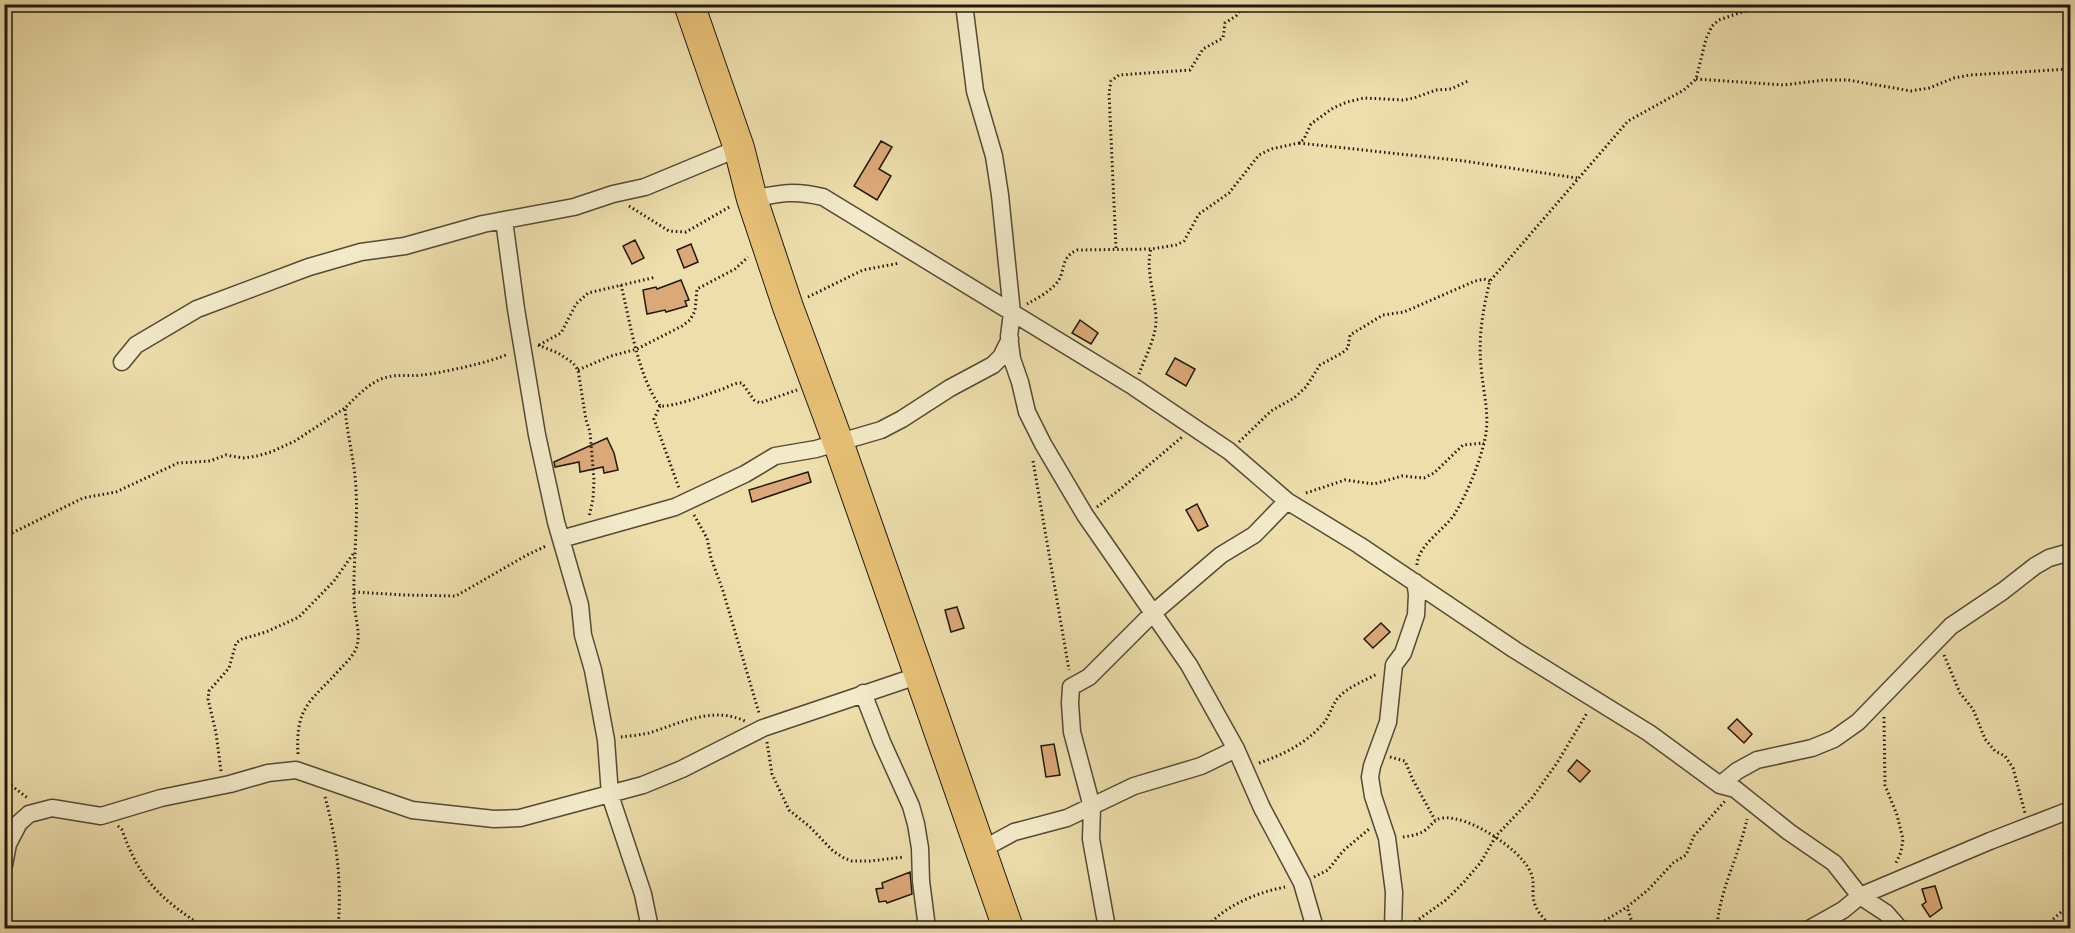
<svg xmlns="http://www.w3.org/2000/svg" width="2075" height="933" font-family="'IM FELL DW Pica',serif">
	<rect width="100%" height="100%" fill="#eddeac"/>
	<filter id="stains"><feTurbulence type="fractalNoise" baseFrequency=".00333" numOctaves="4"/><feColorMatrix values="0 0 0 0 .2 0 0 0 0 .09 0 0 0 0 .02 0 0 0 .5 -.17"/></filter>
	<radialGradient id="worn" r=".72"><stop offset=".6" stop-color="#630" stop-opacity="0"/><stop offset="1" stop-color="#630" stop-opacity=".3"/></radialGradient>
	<path fill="#dba879" stroke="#21180e" stroke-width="1.5" d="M 881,141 L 892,147 L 879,169 L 891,176 L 877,200 L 854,186 Z
		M 635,240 L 644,258 L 632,264 L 623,246 Z
		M 691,244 L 698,262 L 684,268 L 677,250 Z
		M 681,280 L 689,300 L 685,301 L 687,306 L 666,312 L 665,310 L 647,314 L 643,290 L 656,287 L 657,289 Z
		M 1080,320 L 1098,333 L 1091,344 L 1072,333 Z
		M 1175,358 L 1195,369 L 1186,386 L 1166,374 Z
		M 607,438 L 614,453 L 618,470 L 604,473 L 603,467 L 580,472 L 579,462 L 555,467 L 554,462 Z
		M 808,472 L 811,482 L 752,502 L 749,490 Z
		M 1197,504 L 1208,526 L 1198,531 L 1186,510 Z
		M 957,607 L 964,628 L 951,632 L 945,610 Z
		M 1381,623 L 1390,632 L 1373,648 L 1364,639 Z
		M 1737,719 L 1752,734 L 1744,743 L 1728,728 Z
		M 1054,744 L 1060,775 L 1046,777 L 1041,746 Z
		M 1577,760 L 1590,771 L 1580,782 L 1568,771 Z
		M 910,872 L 912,894 L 887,903 L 886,901 L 879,902 L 876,889 L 883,888 L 882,883 Z
		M 1935,886 L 1942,908 L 1930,917 L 1922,905 L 1926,902 L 1922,889 Z"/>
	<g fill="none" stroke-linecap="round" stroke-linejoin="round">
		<g stroke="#544a36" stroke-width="19">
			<path id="street" d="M 964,4 L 975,91 L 994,156 L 1000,195 L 1012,313 L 1009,336 L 1012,359 L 1020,382 L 1027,412 L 1043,444 L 1085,515 L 1189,665 L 1236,749 L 1262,808 L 1293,866 L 1302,883 L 1315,928
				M 752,199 C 780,193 794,190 823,197 L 1134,387 L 1229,451 L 1287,501 L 1359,545 L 1515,650 L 1649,733 L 1720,785 L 1735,789 L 1789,832 L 1834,863 L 1860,896 L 1886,913 L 1899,928
				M 504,220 L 516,309 L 537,435 L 556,522 L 580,605 L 583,635 L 593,670 L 606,740 L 610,795 L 643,894 L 650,928
				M 122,362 L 136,345 L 197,309 L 309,267 L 361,252 L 405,246 L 483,224 L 574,207 L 613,194 L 645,187 L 739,148
				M 561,539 L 675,507 L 745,474 L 775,456 L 816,449 L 881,430 L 902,419 L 950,388 L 993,365 L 1001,357 L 1010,339
				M 863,693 L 882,742 L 911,806 L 916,824 L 920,848 L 921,881 L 927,928
				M 1720,785 L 1737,771 L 1757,760 L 1812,748 L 1834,739 L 1858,722 L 1951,626 L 2003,591 L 2035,566 L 2049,558 L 2070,552
				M 981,850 L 1014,832 L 1067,818 L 1134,786 L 1201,766 L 1236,749
				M 4,865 L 8,844 L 19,823 L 29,814 L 52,808 L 101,816 L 161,798 L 230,784 L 268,773 L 296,770 L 412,810 L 494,819 L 520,818 L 643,785 L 682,769 L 763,728 L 920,675
				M 1107,928 L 1091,839 L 1092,807 L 1072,732 L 1070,703 L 1071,687 L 1089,677 L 1152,614 L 1221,555 L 1254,535 L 1287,501
				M 1393,928 L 1394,892 L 1387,838 L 1373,796 L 1370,777 L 1372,766 L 1388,722 L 1394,665 L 1403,653 L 1416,615 L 1417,594 L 1415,582
				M 1811,928 L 1843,910 L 1860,896 L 1990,841 L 2070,810"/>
		</g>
		<g stroke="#21180e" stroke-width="32">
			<path id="highway" d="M 689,4 L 739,148 L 752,199 L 788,307 L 838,442 L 1008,928"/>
		</g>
		<path stroke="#21180e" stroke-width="3" stroke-dasharray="1.5 3" stroke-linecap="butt" d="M 1696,79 L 1784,85 L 1824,80 L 1848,80 L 1911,91 L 1929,88 L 1954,78 L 1970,75 L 2070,69
			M 1299,143 L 1464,161 L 1577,178
			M 629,206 L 669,231 L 686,232 L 731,206
			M 1116,248 L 1109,93 L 1111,81 L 1119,75 L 1190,70 L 1203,49 L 1223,38 L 1225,23 L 1236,16 L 1245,4
			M 621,285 C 630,321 638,377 660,406 C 675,407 704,395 720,390 C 727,388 734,382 742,383 L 754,400 L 760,403 L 797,390
			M 808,297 L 863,270 L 900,263
			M 1027,304 C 1036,299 1047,293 1055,285 C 1067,273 1058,259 1077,250 L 1151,249 L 1176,245 L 1184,241 L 1199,214 L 1229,193 L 1259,155 L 1271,149 L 1299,143 L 1304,139 L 1311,124 L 1333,108 L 1347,102 L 1364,98 L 1403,100 L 1414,98 L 1436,90 L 1451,89 L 1468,81
			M 538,345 L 558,353 L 573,363 L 578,370 L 586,420 L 590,432 L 594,480 L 593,499 L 589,517
			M 539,345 L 561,333 L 576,304 L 588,293 L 656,277
			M 578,370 L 611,356 L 637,349 L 682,326 L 690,320 L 695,311 L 697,289 L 735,269 L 748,257
			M 1139,374 C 1145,357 1156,338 1156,320 C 1156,297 1145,271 1151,249
			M 660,406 L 654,419 L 679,488
			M 1239,442 L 1271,411 L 1294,398 L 1306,387 L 1320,365 L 1342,353 L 1348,348 L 1350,335 L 1383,315 L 1404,312 L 1475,281 L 1484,279 L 1490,281
			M 1033,461 L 1069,670
			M 1306,493 L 1345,480 L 1374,484 L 1402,476 L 1424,478 L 1434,473 L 1463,445 L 1484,443
			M 1097,507 L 1123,487 L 1182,437
			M 694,515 L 707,538 L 711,558 L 723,591 L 759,713
			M 4,537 L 83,498 L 116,492 L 178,463 L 210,461 L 226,455 L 243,458 L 257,456 L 271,452 L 295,441 L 345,408
			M 1417,565 C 1418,545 1443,531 1454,515 C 1467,494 1478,467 1484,443 C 1491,417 1483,393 1481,366 C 1478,337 1483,309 1490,281 L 1628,121 L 1684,90 L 1696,79 L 1706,39 L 1712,26 L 1719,20 L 1739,13 L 1770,4
			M 354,592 L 405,595 L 456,596 L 525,556 L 546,546
			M 1944,655 L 1960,693 L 1973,709 L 1985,739 L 1995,751 L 2005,756 L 2013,768 L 2025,813
			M 1884,717 L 1885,785 L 1897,815 L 1903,839 L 1901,852 L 1895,865
			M 621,737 C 630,736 640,735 649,733 C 681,723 712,706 745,721
			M 767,742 L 772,774 L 789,810 L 810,827 L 833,851 L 844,858 L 852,861 L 870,861 L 904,857
			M 298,754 C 295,705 312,701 341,668 C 347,662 354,655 357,646 C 361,632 354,615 354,600 C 353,563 358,526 356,490 C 355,462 347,435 345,408 C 356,397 367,385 381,379 C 397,373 407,377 422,375 C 441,373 492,362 508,354
			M 1390,757 L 1405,761 L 1413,780 L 1435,820
			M 1259,763 C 1282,755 1303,745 1320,727 C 1328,720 1331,708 1337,699 C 1347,687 1364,681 1377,674
			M 221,771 L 216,733 L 208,699 L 209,691 L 229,668 L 236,643 L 242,639 L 266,632 L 299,617 L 334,581 L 353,554
			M 4,780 L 29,799
			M 325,797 C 337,840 342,884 338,928
			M 118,826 L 122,830 C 140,881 161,899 205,928
			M 1403,837 C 1410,836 1418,835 1424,831 C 1432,826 1433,819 1443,818 C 1468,815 1519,848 1530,871 C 1534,879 1533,885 1533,893 C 1533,909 1543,918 1553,928
			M 1314,877 L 1328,870 L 1343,851 L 1369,829
			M 1408,927 L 1446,900 L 1464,882 L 1481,862 L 1496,836 L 1532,798 L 1557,763 L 1587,713
			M 1205,928 C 1227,905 1255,893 1285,887
			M 1593,928 L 1627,907
			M 1634,928 L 1627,907 L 1648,890 L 1673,863 L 1686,855 L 1694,836 L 1725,801
			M 1717,928 C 1719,891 1739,856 1747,819
			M 2043,928 L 2068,906 L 2064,860 L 2064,828"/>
		<use href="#street" stroke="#f3eac9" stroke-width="16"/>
		<use href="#highway" stroke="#e6bf76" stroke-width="30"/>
	</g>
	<rect width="2075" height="933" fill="none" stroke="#eddeac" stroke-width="24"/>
	<rect x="6" y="6" width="2063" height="921" fill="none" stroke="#21180e" stroke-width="3"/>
	<rect x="12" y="12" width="2051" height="909" fill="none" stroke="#21180e" stroke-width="1.5"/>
	<rect width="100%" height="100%" filter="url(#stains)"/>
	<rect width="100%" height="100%" fill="url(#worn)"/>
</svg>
